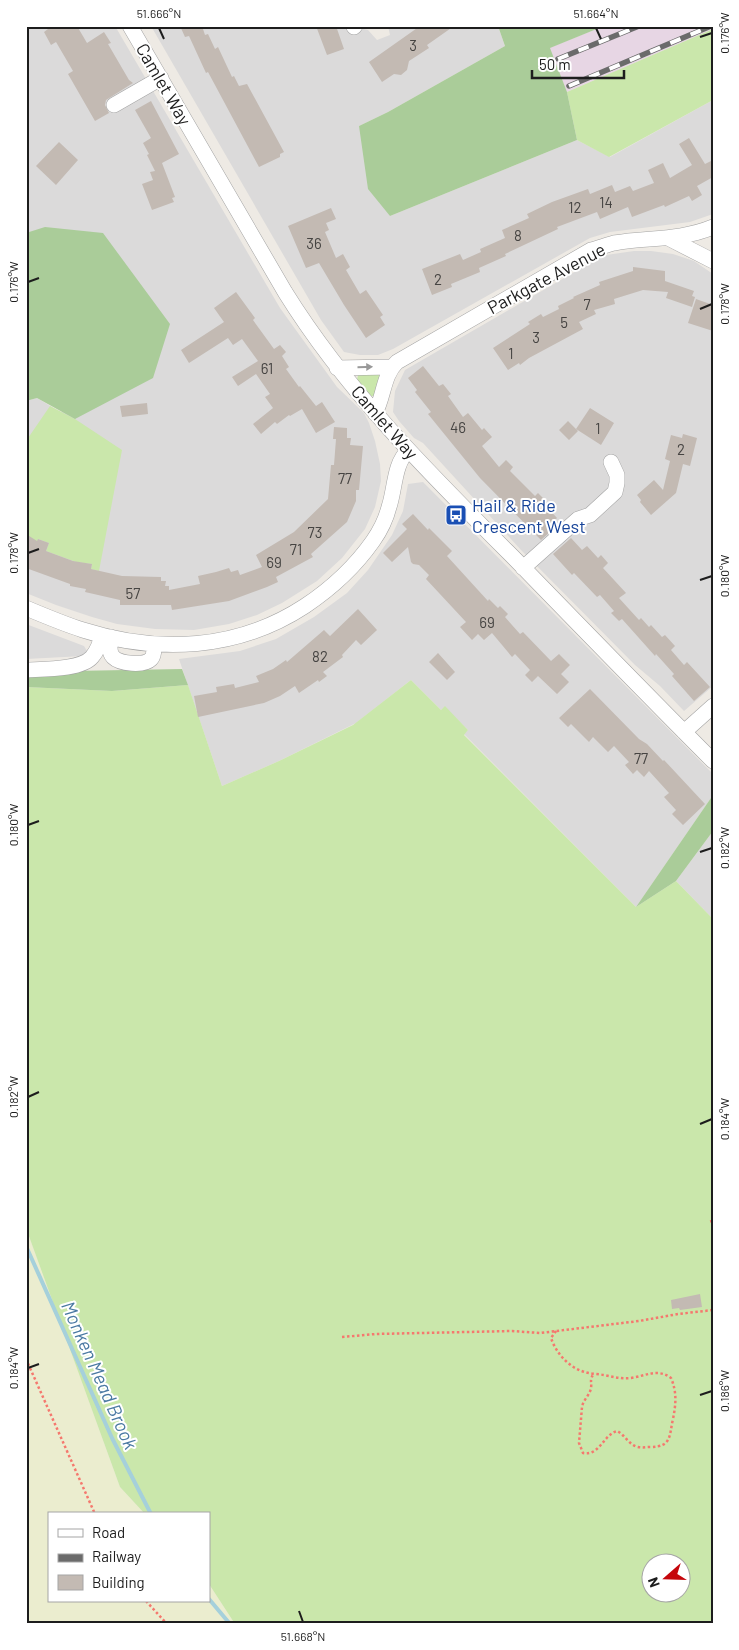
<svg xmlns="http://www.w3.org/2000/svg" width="739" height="1650" font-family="Barlow,sans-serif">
	<rect width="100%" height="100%" fill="#eeeae4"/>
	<path fill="#dbdada" d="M 26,26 L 115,26 L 280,308 L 337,387 L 364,413 L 369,423 L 375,441 L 380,464 L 381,481 L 375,507 L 365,529 L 342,558 L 317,581 L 282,603 L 257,615 L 229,624 L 194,630 L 155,629 L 117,624 L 92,617 L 56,605 L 26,593 L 26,401 L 37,398 L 62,413 L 26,233 Z
		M 151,26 L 351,26 L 353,33 L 363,29 L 368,30 L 377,40 L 390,35 L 388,26 L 498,26 L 505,46 L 388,112 L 359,126 L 390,216 L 577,140 L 610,157 L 713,100 L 713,214 L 690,222 L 610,232 L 590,238 L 393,349 L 378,355 L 360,355 L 344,352 L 321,320 Z
		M 634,251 L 651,251 L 673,254 L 694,261 L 713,274 L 713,686 L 684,711 L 660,686 L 635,665 L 521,550 L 423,443 L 414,438 L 399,421 L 393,412 L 395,391 L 405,370 L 597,259 L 606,255 Z
		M 423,482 L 713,774 L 713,795 L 636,907 L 464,734 L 468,730 L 445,707 L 441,710 L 411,680 L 356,723 L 279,761 L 222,786 L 179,659 L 240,651 L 276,639 L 314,617 L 347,593 L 368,570 L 392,535 L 403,511 L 408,484 Z
		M 26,624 L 84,646 L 87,651 L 86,653 L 83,656 L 26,659 Z
		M 713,831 L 713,919 L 676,881 Z"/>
	<path fill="#e7d6e4" d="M 604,26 L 713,26 L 713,29 L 567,92 L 549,48 Z"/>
	<path fill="#ebedcf" d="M 26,1228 L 120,1487 L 145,1514 L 49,1514 L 49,1601 L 209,1601 L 209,1584 L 235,1624 L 26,1624 Z"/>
	<path fill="#cae7ab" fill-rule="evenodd" d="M 713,29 L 713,100 L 609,157 L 577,140 L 567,92 Z
		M 361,373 L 376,373 L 379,375 L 381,379 L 375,396 L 370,396 L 357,380 L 358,375 Z
		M 50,406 L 75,419 L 122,450 L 99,571 L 91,569 L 92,564 L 76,562 L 46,551 L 49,543 L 38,539 L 35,548 L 26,534 L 26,441 Z
		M 411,680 L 441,710 L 445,706 L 468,730 L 464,735 L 636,907 L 676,881 L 713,919 L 713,1624 L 235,1624 L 209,1584 L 209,1514 L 145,1514 L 120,1487 L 26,1228 L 26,687 L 112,691 L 188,685 L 222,786 L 279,761 L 353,725 ZM 652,1562 L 682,1562 L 682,1592 L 652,1592 Z"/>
	<path fill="#ac9" d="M 498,26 L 604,26 L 550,48 L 567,92 L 577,140 L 390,216 L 368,189 L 359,126 L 388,112 L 505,46 Z
		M 45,227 L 103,233 L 170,324 L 153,378 L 75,419 L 37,398 L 26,401 L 26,233 Z
		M 182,669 L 188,685 L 112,691 L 26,687 L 26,674 L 71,671 Z
		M 713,795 L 713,831 L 676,881 L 636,907 Z"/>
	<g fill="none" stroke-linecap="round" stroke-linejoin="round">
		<path stroke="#a5d0db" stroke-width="4" d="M 26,1246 L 112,1438 L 151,1514
			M 209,1599 L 230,1624"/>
	</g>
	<path fill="#c3bab3" d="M 52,26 L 77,26 L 87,43 L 104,32 L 111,43 L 108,44 L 129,80 L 133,83 L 106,100 L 105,105 L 109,113 L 95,121 L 68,74 L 73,71 L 56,42 L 51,45 L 44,32 Z
		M 180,26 L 208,26 L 203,29 L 205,35 L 208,34 L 215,49 L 218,47 L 232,77 L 234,76 L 239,86 L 247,84 L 284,152 L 280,154 L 280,157 L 259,167 L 208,72 L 206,73 L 189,36 L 185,37 Z
		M 316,26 L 336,26 L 344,49 L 327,55 Z
		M 420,26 L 454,26 L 427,45 L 429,48 L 409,61 L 407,70 L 401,75 L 394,74 L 382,82 L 369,62 Z
		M 151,101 L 179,154 L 162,163 L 175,197 L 172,198 L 174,202 L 152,210 L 142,184 L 153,180 L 150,172 L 155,171 L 147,155 L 149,154 L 143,143 L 151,138 L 135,110 Z
		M 689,138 L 705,164 L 713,160 L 713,177 L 697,186 L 702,195 L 692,201 L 689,196 L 665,207 L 664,205 L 632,217 L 628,207 L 600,219 L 597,212 L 557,227 L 558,229 L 505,254 L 506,256 L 479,268 L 480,272 L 451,284 L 452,287 L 432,295 L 422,269 L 460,254 L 463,260 L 481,252 L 480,249 L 505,238 L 502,230 L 529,218 L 527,214 L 552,202 L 588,189 L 590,194 L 612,185 L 615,192 L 630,186 L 633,191 L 654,183 L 648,170 L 663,163 L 670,178 L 692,165 L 679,144 Z
		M 59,142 L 78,160 L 56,185 L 36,166 Z
		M 331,208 L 336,219 L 326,223 L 329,230 L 325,232 L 336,258 L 343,254 L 350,267 L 346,270 L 360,294 L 366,290 L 383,315 L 380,317 L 385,325 L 366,338 L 344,305 L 319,263 L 306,268 L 288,226 Z
		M 633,267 L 665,271 L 665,281 L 694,291 L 692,296 L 695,297 L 692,307 L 666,298 L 668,292 L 643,290 L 614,299 L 615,304 L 594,310 L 596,314 L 579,322 L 583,329 L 529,358 L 520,365 L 519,363 L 508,370 L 493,348 L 530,324 L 528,322 L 541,314 L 543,317 L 559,309 L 558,306 L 574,298 L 573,297 L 600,285 L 599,282 L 633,271 Z
		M 236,292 L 255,318 L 253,320 L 274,349 L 280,345 L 286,352 L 282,356 L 289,367 L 286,369 L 299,387 L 300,386 L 316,406 L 322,402 L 335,422 L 316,433 L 302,409 L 290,416 L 289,415 L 277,424 L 275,422 L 261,434 L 253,424 L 273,408 L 265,397 L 270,394 L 256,374 L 238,386 L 232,377 L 258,361 L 242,339 L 233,345 L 228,338 L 189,363 L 181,350 L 224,322 L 214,308 Z
		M 696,299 L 713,305 L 713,331 L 688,323 Z
		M 423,366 L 439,386 L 443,384 L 451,394 L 448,396 L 463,417 L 468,413 L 482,430 L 484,428 L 492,437 L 482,446 L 499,467 L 506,460 L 513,467 L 510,471 L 535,496 L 538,493 L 548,503 L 545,505 L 557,518 L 555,520 L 559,524 L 541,540 L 480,478 L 428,414 L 431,412 L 415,392 L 417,390 L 408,378 Z
		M 147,403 L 148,414 L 122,417 L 120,406 Z
		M 590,408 L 614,423 L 601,445 L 576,429 Z
		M 568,421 L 578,431 L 569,440 L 559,430 Z
		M 334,427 L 347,428 L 347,438 L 351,438 L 350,445 L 363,446 L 359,490 L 356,490 L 356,501 L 347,522 L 311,554 L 313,557 L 276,577 L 278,582 L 267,587 L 229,601 L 172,610 L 171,605 L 120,605 L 120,600 L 85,592 L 86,589 L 70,586 L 70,584 L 26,568 L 26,556 L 29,549 L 26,548 L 26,534 L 37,541 L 38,539 L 49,543 L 46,551 L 73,561 L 92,564 L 91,569 L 122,576 L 161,577 L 161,581 L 166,581 L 165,586 L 169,586 L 169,590 L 200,584 L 198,576 L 216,572 L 229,568 L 231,572 L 238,570 L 240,575 L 262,567 L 256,555 L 294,532 L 328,499 L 331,465 L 334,465 L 336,439 L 333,439 Z
		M 683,434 L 697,438 L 690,466 L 683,464 L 676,493 L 651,515 L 640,502 L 641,500 L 637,495 L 654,480 L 663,490 L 670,461 L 665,459 L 671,435 L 682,438 Z
		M 413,514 L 428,530 L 429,528 L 452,551 L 447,556 L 488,601 L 489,599 L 498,608 L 500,606 L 508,614 L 505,617 L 520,634 L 523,632 L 551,661 L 559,654 L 570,665 L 561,674 L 569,682 L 557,694 L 538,676 L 532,682 L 525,675 L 530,670 L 515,654 L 512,657 L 492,633 L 484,640 L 478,634 L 472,640 L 460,627 L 466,622 L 426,579 L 429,575 L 419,565 L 413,564 L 411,562 L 408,547 L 392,562 L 383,553 L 407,529 L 402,524 Z
		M 571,538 L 582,550 L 587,546 L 598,558 L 601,555 L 608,563 L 603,568 L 626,593 L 619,598 L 639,620 L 641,618 L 649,627 L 651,625 L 662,637 L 665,635 L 675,646 L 671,650 L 684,665 L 687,662 L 710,687 L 694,701 L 672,676 L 674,674 L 656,654 L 655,656 L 622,619 L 619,621 L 611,613 L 614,611 L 600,595 L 597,597 L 574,573 L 572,575 L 553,554 Z
		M 358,609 L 377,630 L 361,645 L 356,640 L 342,655 L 343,657 L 323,672 L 327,676 L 319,682 L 318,680 L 299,693 L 295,686 L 280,696 L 264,703 L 198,717 L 194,696 L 217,692 L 216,687 L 234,684 L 235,688 L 259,682 L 256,676 L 273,669 L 286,660 L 287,662 L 324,630 L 330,636 Z
		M 438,653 L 455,672 L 447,680 L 429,662 Z
		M 590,689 L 639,739 L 647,744 L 663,761 L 664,760 L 705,804 L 683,825 L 672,814 L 676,810 L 664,797 L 669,793 L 649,771 L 644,777 L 637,770 L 633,774 L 625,765 L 629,762 L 614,746 L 608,752 L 593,737 L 589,742 L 571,724 L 568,727 L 559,718 Z
		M 700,1294 L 702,1307 L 680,1310 L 679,1308 L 672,1309 L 671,1300 Z"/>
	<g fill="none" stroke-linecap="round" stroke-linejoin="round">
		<g stroke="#a4a4a4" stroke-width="16">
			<path id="minor" d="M 130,26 L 285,292 C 347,392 431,475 514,558 C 580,626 646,694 713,761
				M 354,27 L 355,26
				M 114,105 L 161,78
				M 670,239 L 713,261
				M 337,368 L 392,367
				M 375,413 C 384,397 383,375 397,362 L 591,250 C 599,248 606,245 614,243 C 648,237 679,241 713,227
				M 523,568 L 578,519 L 590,515 L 615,492 L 617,483 L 617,475 L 611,462
				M 26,608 C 45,616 64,624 83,630 C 158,654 238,650 305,606 C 332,588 354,568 373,541 C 380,531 386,519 389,507 C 395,490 394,463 408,451
				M 111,637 C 110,644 108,651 113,657 C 120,664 144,666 151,659 C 154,656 154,649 154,644
				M 26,670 C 43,669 81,670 92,657 C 98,650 100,644 102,635
				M 684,732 L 713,706"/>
		</g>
		<path stroke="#f5786e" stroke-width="2.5" stroke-dasharray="2.5 2.5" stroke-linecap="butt" d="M 711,1220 L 713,1228
			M 556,1331 L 551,1338 C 556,1353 569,1368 585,1372 C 591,1374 598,1374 604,1375 C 613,1377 621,1379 631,1378 C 645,1376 658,1368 671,1378 C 677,1392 676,1404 673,1419 C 669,1436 672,1447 650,1447 C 646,1447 642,1448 638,1447 C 629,1445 625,1435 617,1431 C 603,1435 600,1456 583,1453 L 579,1443 L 582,1407 C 583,1400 590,1395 591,1388 C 592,1381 589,1381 594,1373
			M 342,1337 L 376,1334 L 512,1331 L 540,1333 L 639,1321 L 678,1314 L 713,1310
			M 26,1359 L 95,1514
			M 146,1601 L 167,1624"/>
		<use href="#minor" stroke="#fff" stroke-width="15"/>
		<g stroke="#6b6b6b" stroke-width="5.5">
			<path id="rail" d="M 558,59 L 639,26
				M 569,86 L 711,26"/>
		</g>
		<use href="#rail" stroke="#fff" stroke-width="4" stroke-dasharray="11" stroke-linecap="butt"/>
	</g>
	<defs><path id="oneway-solid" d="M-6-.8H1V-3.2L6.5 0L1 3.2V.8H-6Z" transform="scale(1.25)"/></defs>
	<use fill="#999" href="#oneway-solid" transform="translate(365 367) rotate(-1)"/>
	<path fill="none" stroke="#1d1d1d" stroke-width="2" d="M 159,28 L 164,39M 596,28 L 601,39M 700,37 L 712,33M 28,282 L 39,278M 700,309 L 712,304M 28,553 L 39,549M 700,580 L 712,576M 28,825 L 39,821M 700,852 L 712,848M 28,1097 L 39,1092M 700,1124 L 712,1119M 28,1368 L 39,1364M 700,1395 L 712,1391M 299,1611 L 303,1622"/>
	<defs>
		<g id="bus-square" transform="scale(1.125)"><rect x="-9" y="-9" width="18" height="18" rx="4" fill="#1a4fb4" stroke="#fff"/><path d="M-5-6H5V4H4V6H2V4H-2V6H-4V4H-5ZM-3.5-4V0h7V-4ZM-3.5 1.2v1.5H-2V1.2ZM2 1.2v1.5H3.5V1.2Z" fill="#fff"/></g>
	</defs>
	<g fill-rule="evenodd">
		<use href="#bus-square" x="456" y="515"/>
	</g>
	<g text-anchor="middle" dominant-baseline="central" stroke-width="4" stroke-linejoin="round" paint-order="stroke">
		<g font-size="15" fill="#464442">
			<text x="413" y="45">3</text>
			<text x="606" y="202">14</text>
			<text x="575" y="207">12</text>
			<text x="518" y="235">8</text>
			<text x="314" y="243">36</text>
			<text x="438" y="279">2</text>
			<text x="587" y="304">7</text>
			<text x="564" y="322">5</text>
			<text x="536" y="337">3</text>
			<text x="511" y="353">1</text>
			<text x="267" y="368">61</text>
			<text x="458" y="427">46</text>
			<text x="598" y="428">1</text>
			<text x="681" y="449">2</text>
			<text x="345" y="478">77</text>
			<text x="315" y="532">73</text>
			<text x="296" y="549">71</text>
			<text x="274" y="562">69</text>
			<text x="133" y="593">57</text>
			<text x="487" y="622">69</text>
			<text x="320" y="656">82</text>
			<text x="641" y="758">77</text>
		</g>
		<g font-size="18" fill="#1d1d1d" stroke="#fff">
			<text transform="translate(164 84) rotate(60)">Camlet Way</text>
			<text transform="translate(546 278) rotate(-28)">Parkgate Avenue</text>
			<text transform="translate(385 422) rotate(49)">Camlet Way</text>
		</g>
		<g font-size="18" fill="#164399" stroke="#fff" text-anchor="start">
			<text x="472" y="505">Hail &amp; Ride<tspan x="472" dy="21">Crescent West</tspan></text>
		</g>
		<g font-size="19" font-style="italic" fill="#4a79a2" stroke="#fff">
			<text transform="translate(100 1375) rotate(66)">Monken Mead Brook</text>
		</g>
	</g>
	<rect width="739" height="1650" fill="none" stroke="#ffffff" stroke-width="55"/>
	<rect x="48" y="1512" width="162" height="90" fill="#ffffff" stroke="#a5a5a5"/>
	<rect x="58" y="1529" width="25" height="8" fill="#ffffff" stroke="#a5a5a5"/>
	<text x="92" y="1538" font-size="15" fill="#1d1d1d">Road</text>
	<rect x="58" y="1554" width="25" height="8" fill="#6b6b6b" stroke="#a5a5a5"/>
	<text x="92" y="1562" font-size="15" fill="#1d1d1d">Railway</text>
	<rect x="58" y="1575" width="25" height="15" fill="#c3bab3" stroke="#a5a5a5"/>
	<text x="92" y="1588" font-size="15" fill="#1d1d1d">Building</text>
	<g transform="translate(666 1578) rotate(250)"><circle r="24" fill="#ffffff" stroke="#a5a5a5"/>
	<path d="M0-4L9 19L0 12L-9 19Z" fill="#c5060b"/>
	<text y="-8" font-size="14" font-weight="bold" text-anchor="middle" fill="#1d1d1d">N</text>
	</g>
	<path d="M532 70v8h92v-8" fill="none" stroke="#1d1d1d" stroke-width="2.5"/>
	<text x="539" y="70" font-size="15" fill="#1d1d1d" stroke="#ffffff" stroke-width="4" paint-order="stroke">50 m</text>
	<rect x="28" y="28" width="684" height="1594" fill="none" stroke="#1d1d1d" stroke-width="2"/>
	<g font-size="12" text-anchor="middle" fill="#1d1d1d">
		<text x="159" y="18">51.666°N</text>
		<text x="596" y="18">51.664°N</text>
		<text transform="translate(725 33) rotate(-90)" y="4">0.176°W</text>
		<text transform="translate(14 282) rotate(-90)" y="4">0.176°W</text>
		<text transform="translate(725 304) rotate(-90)" y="4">0.178°W</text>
		<text transform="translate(14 553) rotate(-90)" y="4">0.178°W</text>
		<text transform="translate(725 576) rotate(-90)" y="4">0.180°W</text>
		<text transform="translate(14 825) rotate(-90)" y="4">0.180°W</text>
		<text transform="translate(725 848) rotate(-90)" y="4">0.182°W</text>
		<text transform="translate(14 1097) rotate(-90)" y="4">0.182°W</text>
		<text transform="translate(725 1119) rotate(-90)" y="4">0.184°W</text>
		<text transform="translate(14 1368) rotate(-90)" y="4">0.184°W</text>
		<text transform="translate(725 1391) rotate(-90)" y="4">0.186°W</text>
		<text x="303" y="1641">51.668°N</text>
	</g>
</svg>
